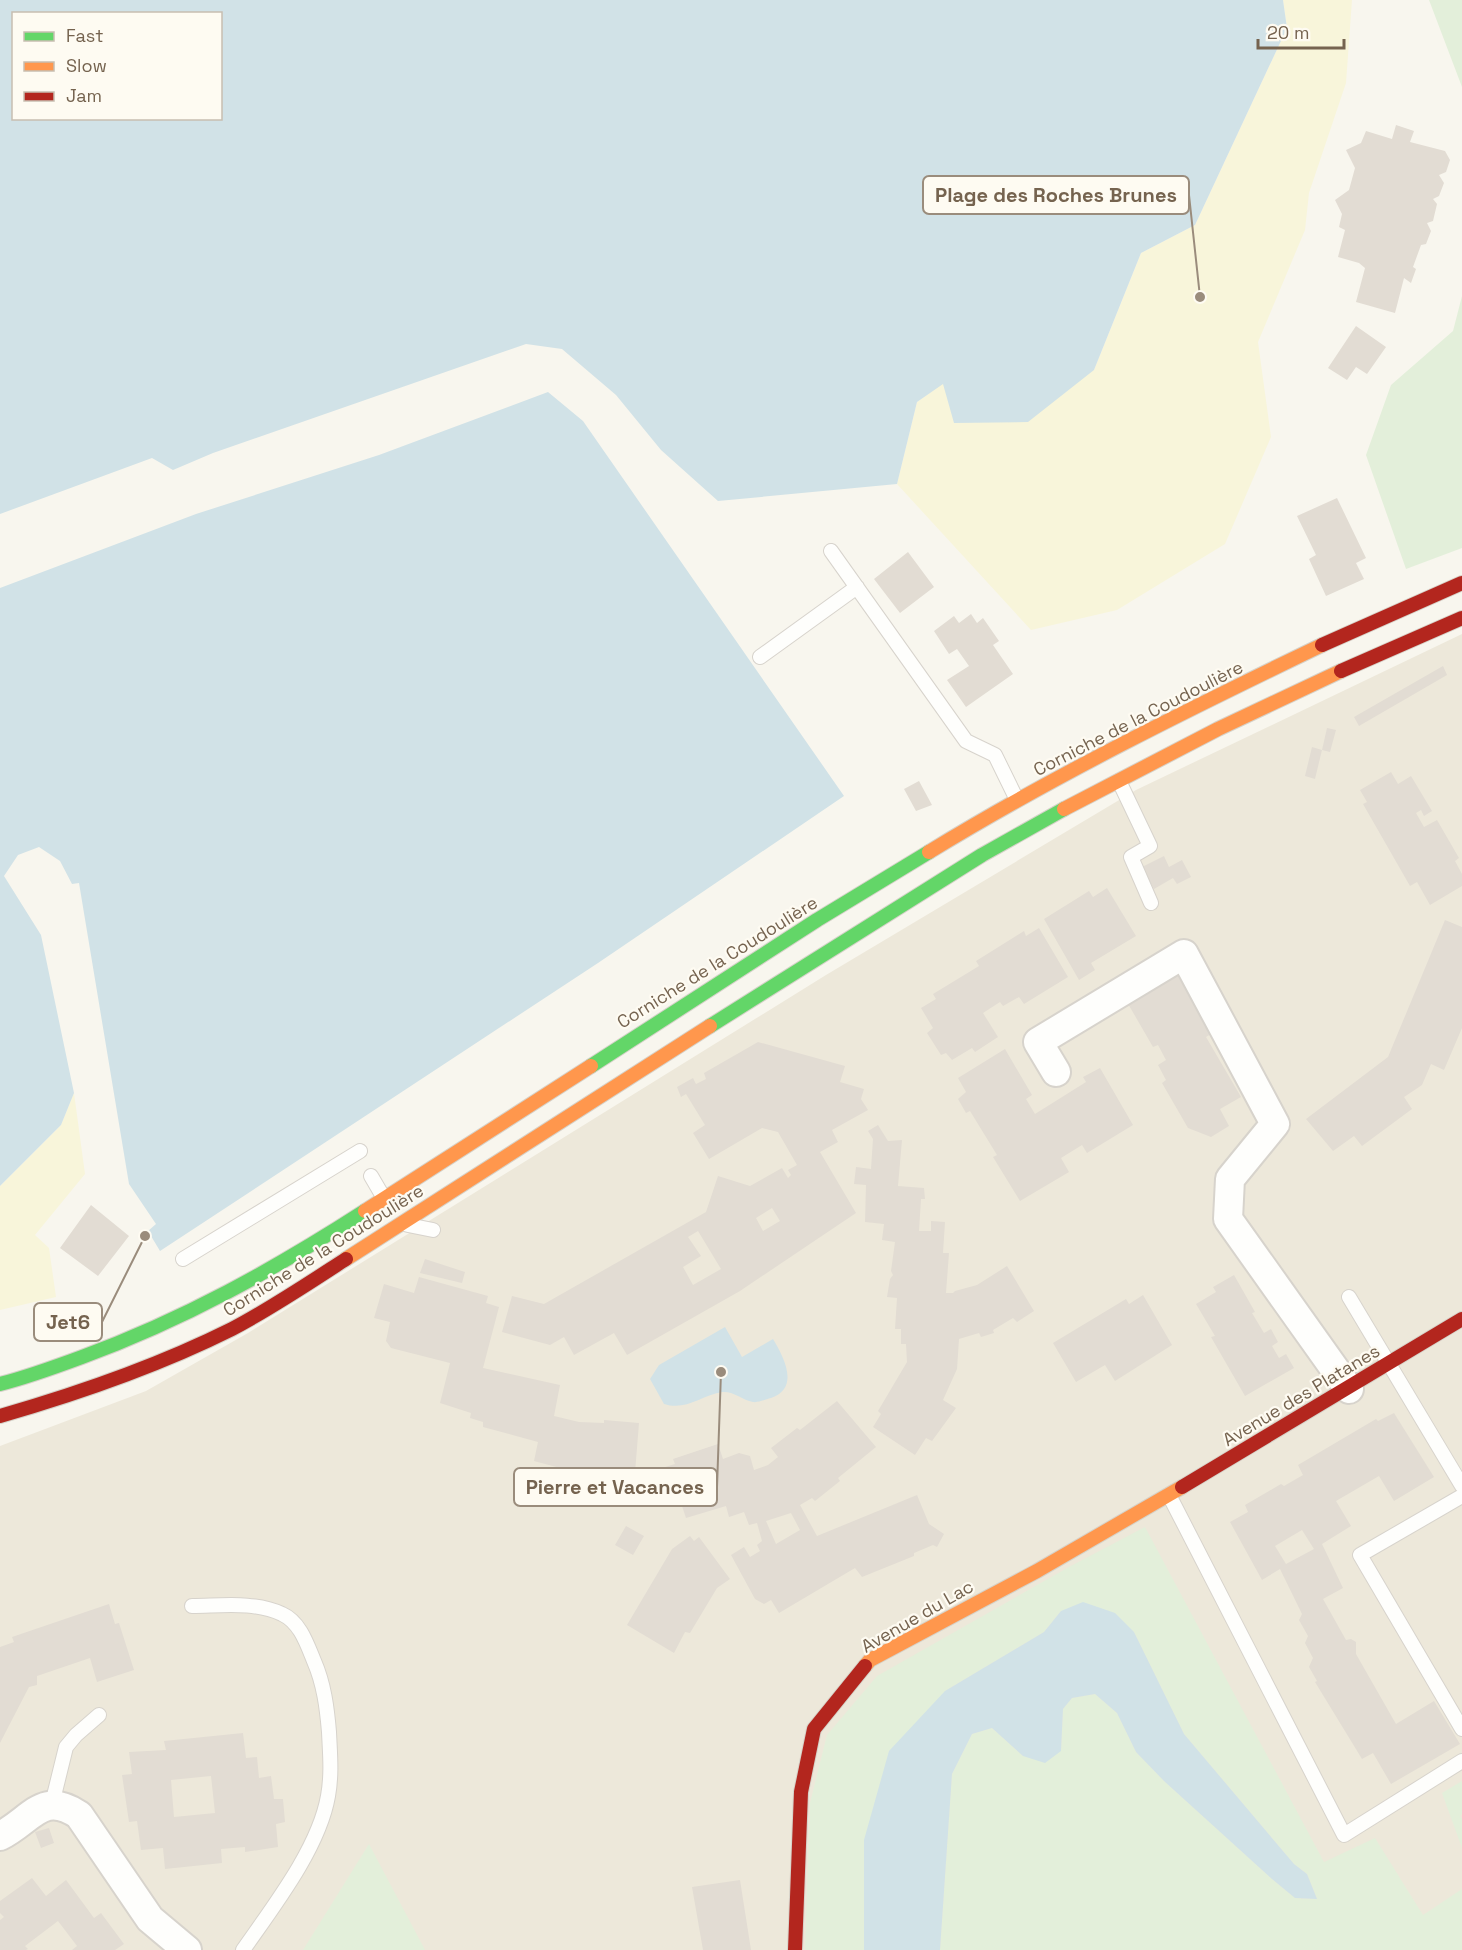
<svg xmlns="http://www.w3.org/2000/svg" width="1462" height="1950" font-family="'Space Grotesk',sans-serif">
	<rect width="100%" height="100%" fill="#f8f6ee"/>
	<path fill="#ede8da" d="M 1462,634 L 1462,1950 L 0,1950 L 0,1446 L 146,1391 L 248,1333 L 826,975 L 1136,790 Z"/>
	<path fill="#e3efda" d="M 1429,0 L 1462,0 L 1462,87 Z
		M 1462,296 L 1462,548 L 1406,569 L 1366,455 L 1391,385 L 1453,331 Z
		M 1145,1527 L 1324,1862 L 1375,1838 L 1423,1915 L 1462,1889 L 1462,1950 L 940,1950 L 952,1774 L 972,1734 L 992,1728 L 1023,1756 L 1061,1751 L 1063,1709 L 1072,1698 L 1095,1694 L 1117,1713 L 1136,1752 L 1164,1781 L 1272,1879 L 1295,1898 L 1317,1899 L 1307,1874 L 1294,1864 L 1184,1734 L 1134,1632 L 1061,1611 L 1044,1632 L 945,1691 L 864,1840 L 864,1950 L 805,1950 L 810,1803 L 827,1735 L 877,1676 L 1069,1567 Z
		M 1462,1781 L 1462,1814 L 1460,1816 L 1462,1819 L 1462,1848 L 1442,1793 Z
		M 369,1844 L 425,1950 L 303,1950 Z"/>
	<path fill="#f8f5da" d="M 1283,0 L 1352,0 L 1346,83 L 1309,193 L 1305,230 L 1258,342 L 1271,437 L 1225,544 L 1117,610 L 1031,630 L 897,484 L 917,402 L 943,383 L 1094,370 L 1141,253 L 1195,225 L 1287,28 Z
		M 74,1093 L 85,1174 L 35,1235 L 49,1248 L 56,1297 L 0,1310 L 0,1186 L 61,1125 Z"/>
	<path fill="#d1e2e7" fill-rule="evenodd" d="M 0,0 L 1283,0 L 1287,28 L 1195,225 L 1141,253 L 1094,370 L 1028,422 L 954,423 L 943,384 L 917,402 L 897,484 L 718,501 L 661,450 L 616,395 L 562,349 L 526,344 L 213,453 L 173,470 L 152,458 L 0,514 ZM 14,14 L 220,14 L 220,118 L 14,118 Z
		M 548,392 L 583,421 L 844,796 L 598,963 L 160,1251 L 148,1231 L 156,1224 L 129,1184 L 79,883 L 72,884 L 60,861 L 39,847 L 18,855 L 4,876 L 41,935 L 74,1093 L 61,1125 L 0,1186 L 0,588 L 196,514 L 379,455 Z
		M 725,1327 L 742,1357 L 773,1339 C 783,1356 801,1388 771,1398 C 766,1399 758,1403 753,1402 C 742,1400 734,1391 722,1392 C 700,1396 686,1411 664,1404 L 650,1379 L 659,1365 Z
		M 1083,1602 L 1115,1613 L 1134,1632 L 1184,1734 L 1294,1864 L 1307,1874 L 1317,1899 L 1295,1898 L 1272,1879 L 1164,1781 L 1136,1752 L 1117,1713 L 1095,1694 L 1072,1698 L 1063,1709 L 1061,1751 L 1045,1763 L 1023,1756 L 992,1728 L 972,1734 L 952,1774 L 940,1950 L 864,1950 L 864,1840 L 889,1751 L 945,1691 L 1044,1632 L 1061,1611 Z"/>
	<path fill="#e2dcd3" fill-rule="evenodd" d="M 1396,125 L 1414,131 L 1410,142 L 1445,151 L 1450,160 L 1446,172 L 1439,175 L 1444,183 L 1439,196 L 1433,199 L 1437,204 L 1433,221 L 1427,223 L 1431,231 L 1426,244 L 1421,245 L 1413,267 L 1416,269 L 1411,283 L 1404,278 L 1395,313 L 1356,302 L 1365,268 L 1359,263 L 1338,257 L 1345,230 L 1339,227 L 1342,214 L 1335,200 L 1349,190 L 1355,168 L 1346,150 L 1361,143 L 1366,131 L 1392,139 Z
		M 1356,326 L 1386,347 L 1367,374 L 1356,367 L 1347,380 L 1328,368 Z
		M 1337,498 L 1366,558 L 1356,563 L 1364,579 L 1326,596 L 1309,559 L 1316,555 L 1297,516 Z
		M 908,552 L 934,587 L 900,613 L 874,579 Z
		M 971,614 L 977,623 L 983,618 L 999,641 L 993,645 L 1013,674 L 966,707 L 947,680 L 969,666 L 957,649 L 949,654 L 934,631 L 954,616 L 959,623 Z
		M 1443,666 L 1447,675 L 1359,726 L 1354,717 Z
		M 1327,728 L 1336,730 L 1330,752 L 1322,750 Z
		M 1312,747 L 1322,750 L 1315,779 L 1305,776 Z
		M 1391,772 L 1398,784 L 1411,776 L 1432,811 L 1424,816 L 1421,810 L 1416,813 L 1424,827 L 1437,820 L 1459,858 L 1455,861 L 1462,874 L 1462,886 L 1430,905 L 1417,882 L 1410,886 L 1363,804 L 1367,802 L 1360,790 Z
		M 919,781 L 932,805 L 916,811 L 904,789 Z
		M 1164,856 L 1169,867 L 1182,860 L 1191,877 L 1177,884 L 1173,878 L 1154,889 L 1142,867 Z
		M 1107,888 L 1136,936 L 1091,963 L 1095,970 L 1079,980 L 1044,919 L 1089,891 L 1093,897 Z
		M 1445,920 L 1462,927 L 1462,1028 L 1444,1070 L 1431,1064 L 1422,1085 L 1404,1097 L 1412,1109 L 1362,1146 L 1354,1136 L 1333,1151 L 1306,1119 L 1388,1057 Z
		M 1039,928 L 1068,977 L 1024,1004 L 1019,997 L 1003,1006 L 1000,1002 L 983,1013 L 998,1037 L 975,1052 L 972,1048 L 952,1060 L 946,1053 L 941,1055 L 927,1033 L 933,1028 L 921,1008 L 936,999 L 933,994 L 979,966 L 976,961 L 1024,931 L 1026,936 Z
		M 1181,970 L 1216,1031 L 1206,1037 L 1241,1097 L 1220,1109 L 1229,1126 L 1211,1137 L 1188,1128 L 1162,1083 L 1166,1080 L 1158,1065 L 1166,1060 L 1158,1045 L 1153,1047 L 1127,1002 Z
		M 758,1042 L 845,1066 L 840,1082 L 864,1089 L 861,1099 L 868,1110 L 832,1130 L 838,1142 L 820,1152 L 856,1213 L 740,1291 L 627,1355 L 614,1333 L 574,1355 L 564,1337 L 550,1345 L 502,1332 L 512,1296 L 544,1304 L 706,1212 L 718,1176 L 750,1186 L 782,1168 L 788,1178 L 791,1175 L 788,1170 L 797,1165 L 778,1132 L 762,1128 L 709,1159 L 693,1133 L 705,1125 L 686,1094 L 681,1097 L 677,1087 L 693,1078 L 696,1084 L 706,1079 L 704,1073 ZM 772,1208 L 780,1221 L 763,1231 L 756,1218 ZM 698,1231 L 721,1269 L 693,1285 L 683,1267 L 701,1256 L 688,1237 Z
		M 1005,1049 L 1032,1095 L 1026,1099 L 1035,1114 L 1086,1082 L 1083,1077 L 1100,1068 L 1133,1125 L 1087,1153 L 1082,1145 L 1061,1158 L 1069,1172 L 1020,1201 L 993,1157 L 997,1155 L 970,1111 L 966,1113 L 958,1099 L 966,1092 L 958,1078 Z
		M 878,1125 L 888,1141 L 902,1140 L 898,1186 L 924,1188 L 925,1199 L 921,1199 L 919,1231 L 931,1231 L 931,1221 L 945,1222 L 943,1253 L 949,1253 L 946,1293 L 953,1293 L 955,1291 L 977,1285 L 1007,1266 L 1034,1311 L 1017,1322 L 1013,1318 L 993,1330 L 994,1333 L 981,1337 L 979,1333 L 959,1339 L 957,1369 L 943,1400 L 956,1408 L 932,1441 L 926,1438 L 915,1455 L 873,1427 L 881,1414 L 878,1411 L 907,1362 L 906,1344 L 901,1344 L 901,1329 L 895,1329 L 897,1298 L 887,1297 L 890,1279 L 893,1275 L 891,1271 L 895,1242 L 882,1240 L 884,1224 L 865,1222 L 866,1185 L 854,1184 L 856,1167 L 871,1169 L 873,1139 L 868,1131 Z
		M 91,1205 L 129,1236 L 98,1276 L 60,1248 Z
		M 425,1259 L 465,1272 L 462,1283 L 420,1273 Z
		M 1234,1275 L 1255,1312 L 1252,1313 L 1264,1333 L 1271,1329 L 1278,1342 L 1272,1346 L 1279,1358 L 1286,1354 L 1294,1368 L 1245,1396 L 1211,1337 L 1215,1336 L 1196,1304 L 1216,1292 L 1213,1287 Z
		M 419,1277 L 488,1296 L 486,1303 L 499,1307 L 483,1368 L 560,1385 L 554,1416 L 579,1422 L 604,1423 L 604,1420 L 639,1423 L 634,1485 L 574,1478 L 573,1481 L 563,1480 L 564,1469 L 534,1461 L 538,1442 L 483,1427 L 483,1422 L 470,1418 L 471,1413 L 440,1403 L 450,1363 L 391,1348 L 386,1341 L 390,1322 L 374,1318 L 384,1284 L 414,1293 Z
		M 1143,1295 L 1172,1345 L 1115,1381 L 1105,1365 L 1076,1382 L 1053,1343 L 1126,1299 L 1129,1304 Z
		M 837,1401 L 876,1447 L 838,1478 L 840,1481 L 815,1501 L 812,1498 L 800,1505 L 817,1536 L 917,1495 L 929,1524 L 944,1534 L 937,1547 L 933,1545 L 914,1553 L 914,1556 L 862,1577 L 855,1568 L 779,1613 L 771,1600 L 764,1604 L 755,1599 L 731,1555 L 744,1547 L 750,1557 L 760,1551 L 757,1545 L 762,1541 L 757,1523 L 749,1525 L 744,1512 L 729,1517 L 726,1506 L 686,1518 L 679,1497 L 658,1504 L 649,1472 L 675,1464 L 673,1459 L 718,1444 L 723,1459 L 739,1453 L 750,1456 L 754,1470 L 768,1465 L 778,1457 L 771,1448 L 797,1428 L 800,1430 ZM 791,1513 L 800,1530 L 776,1544 L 766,1521 Z
		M 1394,1413 L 1434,1477 L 1394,1501 L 1379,1476 L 1336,1501 L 1351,1526 L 1322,1544 L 1343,1588 L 1323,1599 L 1346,1640 L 1351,1639 L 1356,1642 L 1356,1654 L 1396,1724 L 1434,1701 L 1460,1744 L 1391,1784 L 1373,1753 L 1362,1759 L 1315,1682 L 1317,1681 L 1309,1667 L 1313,1658 L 1305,1643 L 1308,1636 L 1299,1620 L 1302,1614 L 1280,1569 L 1262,1580 L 1230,1522 L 1248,1512 L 1245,1505 L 1281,1484 L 1284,1486 L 1303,1475 L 1298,1465 L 1376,1419 L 1378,1421 ZM 1302,1530 L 1314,1549 L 1286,1564 L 1275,1546 Z
		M 626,1526 L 644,1536 L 633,1555 L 615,1545 Z
		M 690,1536 L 694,1541 L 699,1537 L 730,1579 L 717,1588 L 690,1633 L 685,1632 L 674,1653 L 627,1625 L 672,1549 Z
		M 109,1604 L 115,1624 L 119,1623 L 134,1670 L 97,1682 L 90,1658 L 37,1676 L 37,1685 L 29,1687 L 0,1743 L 0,1647 L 14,1642 L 12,1637 Z
		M 243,1733 L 246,1758 L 257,1757 L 259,1778 L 271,1776 L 274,1799 L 283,1799 L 285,1822 L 276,1824 L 278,1847 L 245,1852 L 245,1847 L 221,1849 L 222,1863 L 165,1869 L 163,1848 L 141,1850 L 137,1821 L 129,1822 L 122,1775 L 132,1774 L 129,1752 L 166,1750 L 164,1741 ZM 211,1776 L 215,1813 L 174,1817 L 171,1780 Z
		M 49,1828 L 54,1843 L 41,1848 L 35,1832 Z
		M 32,1878 L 46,1896 L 66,1880 L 94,1918 L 101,1913 L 124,1944 L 115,1950 L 72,1950 L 77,1946 L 58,1921 L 25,1946 L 28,1949 L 26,1950 L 0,1950 L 0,1920 L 4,1917 L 0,1913 L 0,1901 Z
		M 740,1880 L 751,1950 L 703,1950 L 692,1887 Z"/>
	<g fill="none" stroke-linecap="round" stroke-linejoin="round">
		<g stroke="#d7d3cc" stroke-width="16">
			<path id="lane" d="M 831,551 L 966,741 L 995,755 L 1017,800
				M 760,657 L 857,587
				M 1119,781 L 1150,846 L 1131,857 L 1151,903
				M 371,1176 L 385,1200
				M 408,1225 L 433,1230
				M 183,1259 L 360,1151
				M 1349,1297 L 1462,1486
				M 1169,1495 L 1344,1835 L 1462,1761
				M 1462,1496 L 1360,1555 L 1462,1729
				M 192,1606 C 220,1606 255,1601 282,1614 C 300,1622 307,1644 314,1661 C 324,1684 327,1708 329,1732 C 330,1754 332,1774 328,1796 C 319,1848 273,1907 243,1950
				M 52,1804 L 66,1747 L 76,1735 L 99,1715"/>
		</g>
		<g stroke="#d7d3cc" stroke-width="32">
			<path id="street" d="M 1056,1072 L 1038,1042 L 1184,954 L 1275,1124 L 1230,1179 L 1228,1219 L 1349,1389
				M 0,1836 C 32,1820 42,1790 79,1815 L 150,1919 L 187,1950"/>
		</g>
		<g stroke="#d6d2c9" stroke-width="16">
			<path id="fast" d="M 710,1026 L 982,855 L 1064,809
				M 591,1066 L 817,920 L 929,852
				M 0,1384 C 28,1377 55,1367 82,1357 C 183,1320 275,1269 365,1211"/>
		</g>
		<g stroke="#d6d2c9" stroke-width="16">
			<path id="slow" d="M 1064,809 L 1218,729 L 1341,671
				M 929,852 C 1055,775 1189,709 1322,645
				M 365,1211 L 591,1066
				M 346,1259 L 710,1026
				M 865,1666 L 870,1660 L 1037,1571 L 1182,1487"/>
		</g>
		<g stroke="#d6d2c9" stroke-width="16">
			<path id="jam" d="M 1322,645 L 1462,583
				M 1341,671 L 1462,618
				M 0,1416 C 80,1393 158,1366 232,1329 C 272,1308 309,1283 346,1259
				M 1182,1487 L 1462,1319
				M 795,1950 L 801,1792 L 814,1729 L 865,1666"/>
		</g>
		<use href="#lane" stroke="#fefefc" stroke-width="14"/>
		<use href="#street" stroke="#fefefc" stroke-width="28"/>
		<use href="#fast" stroke="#63d668" stroke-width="14"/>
		<use href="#slow" stroke="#ff974d" stroke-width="14"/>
		<use href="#jam" stroke="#b3261e" stroke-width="14"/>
	</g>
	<g text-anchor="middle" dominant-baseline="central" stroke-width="4.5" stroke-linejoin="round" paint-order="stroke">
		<g font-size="18" fill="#75634f" stroke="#fefbf2">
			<text transform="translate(1138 718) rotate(-27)">Corniche de la Coudoulière</text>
			<text transform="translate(717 962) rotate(-32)">Corniche de la Coudoulière</text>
			<text transform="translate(323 1250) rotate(-32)">Corniche de la Coudoulière</text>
			<text transform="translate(1301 1395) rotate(-31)">Avenue des Platanes</text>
			<text transform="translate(917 1616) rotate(-30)">Avenue du Lac</text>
		</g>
	</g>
	<path fill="none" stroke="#9a8c7c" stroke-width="2" d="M1200 297L1189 195M145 1236L102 1322M721 1372L717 1487"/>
	<g fill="#9a8c7c" stroke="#fefbf2" stroke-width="2">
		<circle cx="1200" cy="297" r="6"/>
		<circle cx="145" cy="1236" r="6"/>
		<circle cx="721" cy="1372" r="6"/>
	</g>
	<g fill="#fefbf2" stroke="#9a8c7c" stroke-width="2">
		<rect x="923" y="176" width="266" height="38" rx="6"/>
		<rect x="34" y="1303" width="68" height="38" rx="6"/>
		<rect x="514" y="1468" width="203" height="38" rx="6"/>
	</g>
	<g font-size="20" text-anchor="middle" font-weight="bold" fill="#75634f">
		<text x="1056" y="202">Plage des Roches Brunes</text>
		<text x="68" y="1329">Jet6</text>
		<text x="615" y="1494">Pierre et Vacances</text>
	</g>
	<rect x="12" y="12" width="210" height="108" fill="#fefbf2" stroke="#c7beb1" stroke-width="1.5"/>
	<rect x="24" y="32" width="30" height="9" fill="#63d668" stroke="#c7beb1" stroke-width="1.5"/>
	<text x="66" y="42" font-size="18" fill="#75634f">Fast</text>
	<rect x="24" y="62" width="30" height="9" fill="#ff974d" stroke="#c7beb1" stroke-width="1.5"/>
	<text x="66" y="72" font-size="18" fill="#75634f">Slow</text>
	<rect x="24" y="92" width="30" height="9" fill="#b3261e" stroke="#c7beb1" stroke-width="1.5"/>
	<text x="66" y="102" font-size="18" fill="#75634f">Jam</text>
	<path d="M1258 39v9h86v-9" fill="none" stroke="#75634f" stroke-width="3"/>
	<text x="1267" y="39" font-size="18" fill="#75634f" stroke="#fefbf2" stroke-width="4.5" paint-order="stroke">20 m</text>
</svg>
